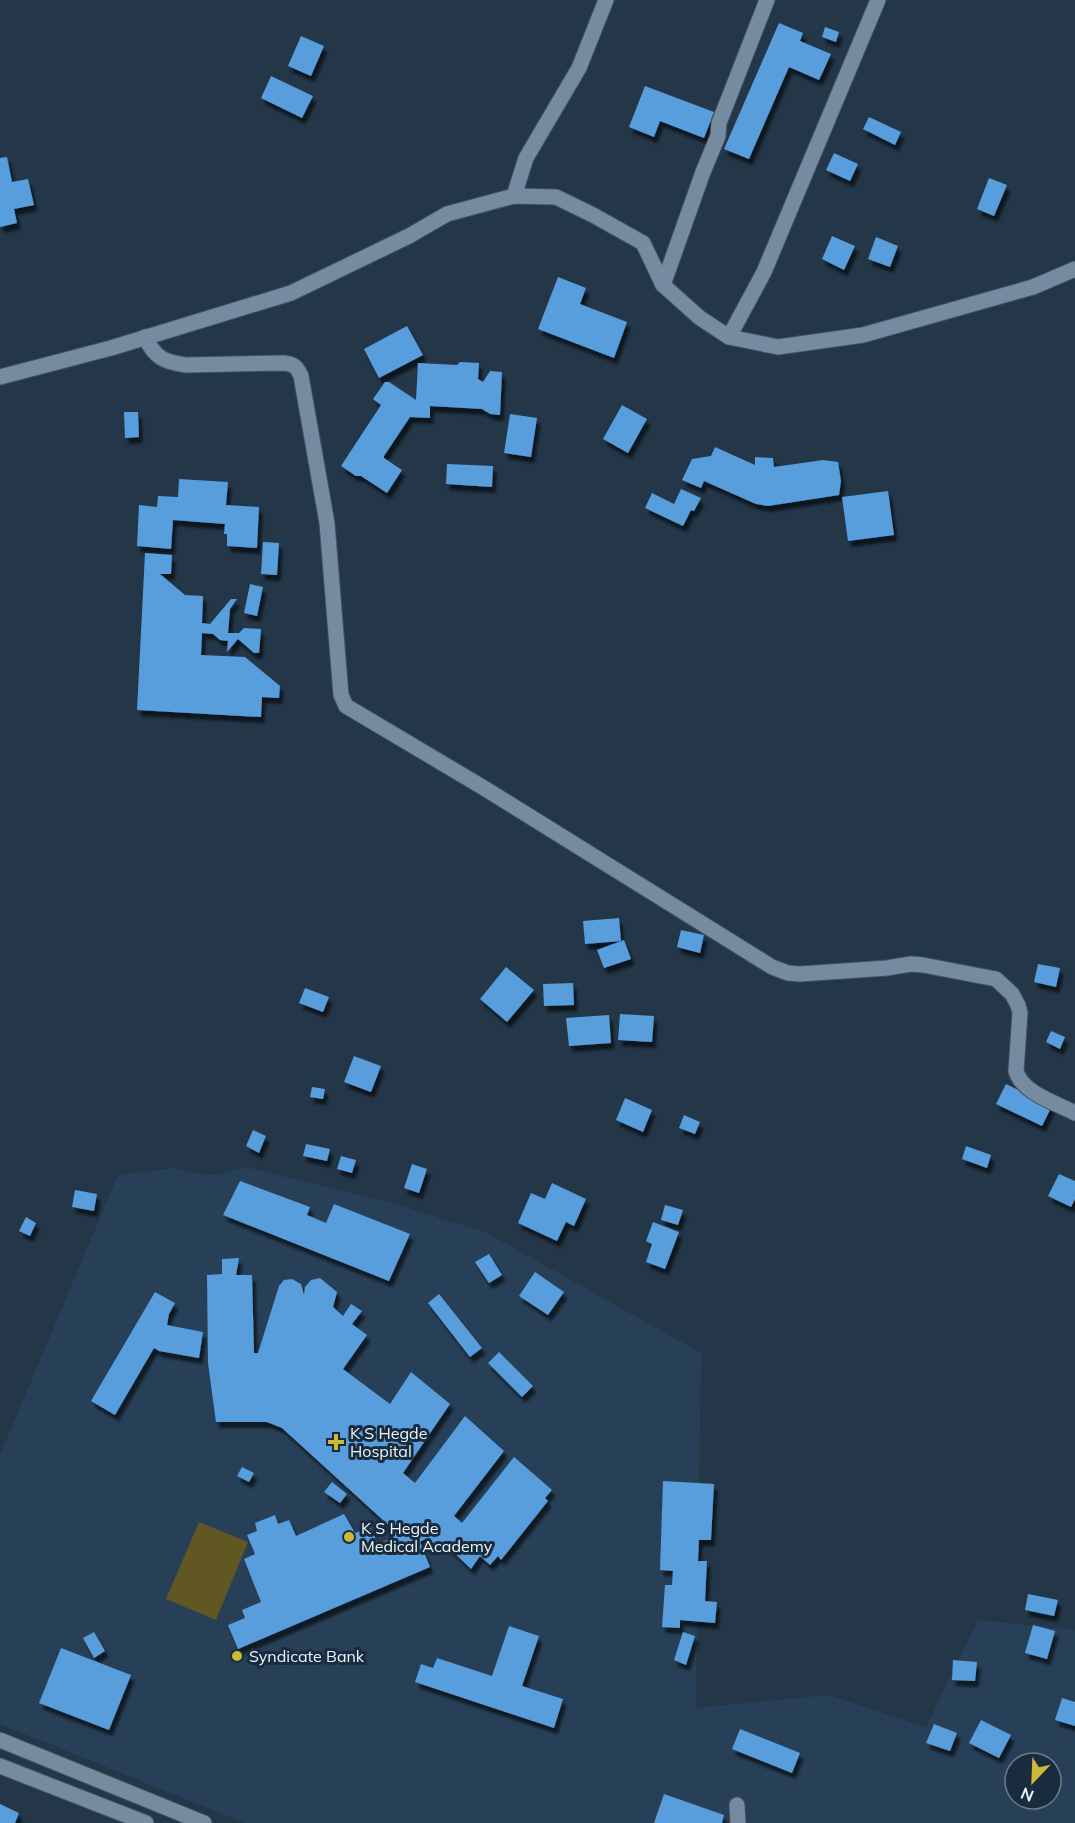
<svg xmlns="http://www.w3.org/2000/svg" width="1075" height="1823" font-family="Mulish,sans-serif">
	<defs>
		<filter id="shadow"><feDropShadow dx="3.5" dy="6" stdDeviation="1.5" flood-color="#0009"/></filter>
	</defs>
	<rect width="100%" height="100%" fill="#233749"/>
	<path fill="#274057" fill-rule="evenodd" d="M 245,1167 L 396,1204 L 487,1233 L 701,1353 L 696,1708 L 829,1695 L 926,1727 L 978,1620 L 1075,1630 L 1075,1823 L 245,1823 L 0,1724 L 0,1455 L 118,1175 L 174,1168 L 198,1174 L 217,1175 ZM 1015,1763 L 1051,1763 L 1051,1799 L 1015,1799 Z"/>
	<path fill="#605722" d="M 199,1522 L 248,1542 L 216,1620 L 166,1599 Z"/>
	<path fill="#589ddc" filter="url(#shadow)" d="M 779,23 L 803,33 L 800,41 L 831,54 L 819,80 L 789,67 L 749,159 L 724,149 Z
		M 825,27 L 839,32 L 836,42 L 822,37 Z
		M 301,36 L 324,46 L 311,76 L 288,66 Z
		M 271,76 L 313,96 L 302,118 L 261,98 Z
		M 645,86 L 714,112 L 704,138 L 660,121 L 654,137 L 629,127 Z
		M 869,117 L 901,132 L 895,145 L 863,129 Z
		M 834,153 L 858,164 L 850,181 L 826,170 Z
		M 7,157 L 12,182 L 28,179 L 34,205 L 14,209 L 17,223 L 0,227 L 0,158 Z
		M 989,178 L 1007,185 L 994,216 L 977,209 Z
		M 832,236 L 855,246 L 844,270 L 822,259 Z
		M 876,237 L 898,246 L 890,267 L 868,259 Z
		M 558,277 L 586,288 L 580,304 L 627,322 L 614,358 L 538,329 Z
		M 407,326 L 423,355 L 379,378 L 364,349 Z
		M 460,362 L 479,363 L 478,379 L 483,382 L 490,371 L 502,372 L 500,415 L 490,414 L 482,409 L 430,406 L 430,418 L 410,417 L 384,456 L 384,458 L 402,470 L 387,493 L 361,476 L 356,476 L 341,466 L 381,405 L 373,399 L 385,382 L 389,382 L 416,400 L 418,363 L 457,365 Z
		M 622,405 L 647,419 L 628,453 L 603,439 Z
		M 124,412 L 138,412 L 139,437 L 125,438 Z
		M 510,414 L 537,418 L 531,457 L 504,453 Z
		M 715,447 L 755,465 L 755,457 L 773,458 L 774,467 L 823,460 L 838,462 L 841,481 L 839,495 L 768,506 L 756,504 L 704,481 L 701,488 L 682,480 L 692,459 L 711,456 Z
		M 447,464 L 493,466 L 492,487 L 446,484 Z
		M 179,479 L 228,482 L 226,505 L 259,507 L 257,548 L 227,546 L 227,534 L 224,534 L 225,524 L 173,520 L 171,549 L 137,546 L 139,505 L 157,507 L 158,496 L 178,497 Z
		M 681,489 L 701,498 L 694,511 L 691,510 L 683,526 L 645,508 L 652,493 L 674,504 Z
		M 888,491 L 894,535 L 848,541 L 842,497 Z
		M 263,542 L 279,543 L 277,575 L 261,574 Z
		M 145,553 L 172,555 L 171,574 L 160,574 L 185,595 L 203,596 L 202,623 L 210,624 L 231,599 L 237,599 L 230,609 L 228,633 L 239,633 L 244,628 L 261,629 L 259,653 L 254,653 L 238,639 L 227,652 L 228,641 L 220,640 L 213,634 L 202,633 L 201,655 L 245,657 L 280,686 L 279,698 L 262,697 L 261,717 L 137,710 Z
		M 250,584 L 263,587 L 257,616 L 244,613 Z
		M 619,918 L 621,941 L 585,944 L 583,921 Z
		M 681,930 L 704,935 L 700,953 L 677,947 Z
		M 624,940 L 631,959 L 604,968 L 597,950 Z
		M 1038,964 L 1060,968 L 1056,987 L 1034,982 Z
		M 506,967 L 534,990 L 507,1022 L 480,999 Z
		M 573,983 L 574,1005 L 544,1006 L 543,984 Z
		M 305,988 L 329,997 L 323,1012 L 299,1003 Z
		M 620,1014 L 654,1016 L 652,1042 L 618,1040 Z
		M 609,1015 L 611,1043 L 569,1046 L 566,1018 Z
		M 1051,1031 L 1065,1037 L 1060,1049 L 1046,1042 Z
		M 354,1056 L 381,1066 L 371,1092 L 344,1082 Z
		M 1006,1084 L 1052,1106 L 1042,1126 L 996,1104 Z
		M 312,1087 L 325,1089 L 323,1099 L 310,1097 Z
		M 625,1098 L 652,1110 L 643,1132 L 616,1120 Z
		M 684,1115 L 700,1122 L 695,1134 L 679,1128 Z
		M 253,1130 L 266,1136 L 259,1153 L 246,1146 Z
		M 306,1144 L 330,1149 L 327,1161 L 303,1156 Z
		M 966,1146 L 991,1155 L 987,1168 L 962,1159 Z
		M 341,1156 L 356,1160 L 352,1173 L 337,1169 Z
		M 412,1164 L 427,1169 L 419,1193 L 404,1188 Z
		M 1059,1174 L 1075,1181 L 1075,1199 L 1071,1207 L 1048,1196 Z
		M 240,1181 L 310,1207 L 307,1215 L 326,1223 L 334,1204 L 410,1234 L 389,1281 L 223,1215 Z
		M 552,1183 L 586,1199 L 574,1226 L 566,1222 L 557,1241 L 518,1223 L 531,1193 L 545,1199 Z
		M 75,1190 L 97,1194 L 94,1211 L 72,1207 Z
		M 665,1205 L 683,1210 L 678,1225 L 661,1220 Z
		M 26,1217 L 36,1223 L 30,1236 L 19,1231 Z
		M 653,1222 L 679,1232 L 665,1269 L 646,1262 L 652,1244 L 646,1241 Z
		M 489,1254 L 502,1275 L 489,1283 L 475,1262 Z
		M 239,1258 L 236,1275 L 252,1275 L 254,1353 L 258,1353 L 279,1286 L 284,1280 L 292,1279 L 301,1284 L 304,1295 L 305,1287 L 311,1280 L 320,1278 L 337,1292 L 333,1307 L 343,1316 L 351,1304 L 362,1311 L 352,1324 L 367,1335 L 343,1369 L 390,1404 L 411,1372 L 450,1404 L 403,1473 L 415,1483 L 465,1416 L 504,1451 L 454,1516 L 462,1523 L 514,1457 L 552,1490 L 545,1498 L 548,1501 L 501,1560 L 498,1556 L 490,1565 L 480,1556 L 471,1569 L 443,1542 L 434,1549 L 425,1539 L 420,1542 L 430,1567 L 238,1649 L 228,1625 L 245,1618 L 242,1610 L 261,1602 L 244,1559 L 255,1554 L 247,1535 L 257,1531 L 255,1523 L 275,1515 L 278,1524 L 289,1520 L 296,1536 L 344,1514 L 355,1533 L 370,1527 L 378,1544 L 390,1539 L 396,1532 L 282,1428 L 267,1422 L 216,1422 L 208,1363 L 207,1275 L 222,1274 L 222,1259 Z
		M 535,1272 L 564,1292 L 548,1315 L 519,1296 Z
		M 155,1292 L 175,1303 L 169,1314 L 167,1325 L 203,1332 L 199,1358 L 159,1351 L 154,1348 L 115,1415 L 91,1401 Z
		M 439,1294 L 482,1348 L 470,1357 L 428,1303 Z
		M 499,1352 L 533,1386 L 522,1397 L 488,1363 Z
		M 242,1467 L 254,1473 L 249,1482 L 237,1476 Z
		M 663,1481 L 714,1484 L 711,1540 L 699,1540 L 698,1561 L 707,1561 L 705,1601 L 717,1602 L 715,1623 L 680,1620 L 680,1628 L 662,1627 L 665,1585 L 672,1585 L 673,1571 L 660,1570 Z
		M 332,1482 L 347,1494 L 340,1503 L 324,1492 Z
		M 1028,1594 L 1058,1600 L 1054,1616 L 1025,1610 Z
		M 1033,1625 L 1055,1631 L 1047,1659 L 1025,1653 Z
		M 509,1626 L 539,1636 L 522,1686 L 563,1699 L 554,1728 L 415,1682 L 421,1664 L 433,1668 L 437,1658 L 492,1676 Z
		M 94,1632 L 105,1651 L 94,1658 L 83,1638 Z
		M 683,1632 L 695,1636 L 686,1665 L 674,1660 Z
		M 61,1648 L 131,1675 L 109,1730 L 39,1703 Z
		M 953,1660 L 977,1662 L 975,1681 L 952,1680 Z
		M 1062,1698 L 1075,1702 L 1075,1726 L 1055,1720 Z
		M 981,1720 L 1011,1735 L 999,1758 L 969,1743 Z
		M 934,1724 L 957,1733 L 950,1751 L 926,1743 Z
		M 740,1729 L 800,1753 L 792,1773 L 732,1749 Z
		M 664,1794 L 724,1815 L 722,1823 L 654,1823 Z
		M 0,1804 L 19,1813 L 15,1823 L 0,1823 Z"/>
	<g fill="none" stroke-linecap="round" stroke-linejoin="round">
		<g stroke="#415260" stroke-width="17">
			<path id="street" d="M 514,196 L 526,158 L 579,68 L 606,0
				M 663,285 L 703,172 L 718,136 L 719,123 L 767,0
				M 145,337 C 155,358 164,362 186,365 L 284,363 C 294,364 297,367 301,376 L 327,523 L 341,695 L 346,706 L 484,788 L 772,967 L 788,973 L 800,974 L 887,968 L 911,964 L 923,965 L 996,979 L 1012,994 L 1018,1005 L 1020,1013 L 1016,1071 C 1022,1093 1056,1103 1075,1113
				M 729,337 L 764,272 L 878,0
				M 737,1805 L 738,1823"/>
		</g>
		<g stroke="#415260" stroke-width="17">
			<path id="secondary" d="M 0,377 L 111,348 L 291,293 L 409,236 L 447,214 L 514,196 L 556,197 L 593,215 L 643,243 L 663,285 L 700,318 L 729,337 L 778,347 L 863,335 L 1033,287 L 1075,269
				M 0,1740 L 204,1823
				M 0,1766 L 146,1823"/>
		</g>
		<use href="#street" stroke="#758ba0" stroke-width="15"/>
		<use href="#secondary" stroke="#758ba0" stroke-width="15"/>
	</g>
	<g fill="#ceb837" stroke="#192c3e" stroke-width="2">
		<path d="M333 1433h6v6h6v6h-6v6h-6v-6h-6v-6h6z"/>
		<circle cx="349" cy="1537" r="6"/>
		<circle cx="237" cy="1656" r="6"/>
	</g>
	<g text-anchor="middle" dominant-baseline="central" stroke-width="6" stroke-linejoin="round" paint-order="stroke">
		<g font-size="16" fill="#ebf5fe" stroke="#192c3e" text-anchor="start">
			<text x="350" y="1433">K S Hegde<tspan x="350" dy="18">Hospital</tspan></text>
			<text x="361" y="1528">K S Hegde<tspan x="361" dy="18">Medical Academy</tspan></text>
			<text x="249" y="1656">Syndicate Bank</text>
		</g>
	</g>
	<g transform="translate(1033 1781) rotate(203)"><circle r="28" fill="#192c3e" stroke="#6d7c8b" stroke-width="1.5"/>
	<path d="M0-4.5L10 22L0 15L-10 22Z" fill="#ceb837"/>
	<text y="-9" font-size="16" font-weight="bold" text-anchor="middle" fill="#ebf5fe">N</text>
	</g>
</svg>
